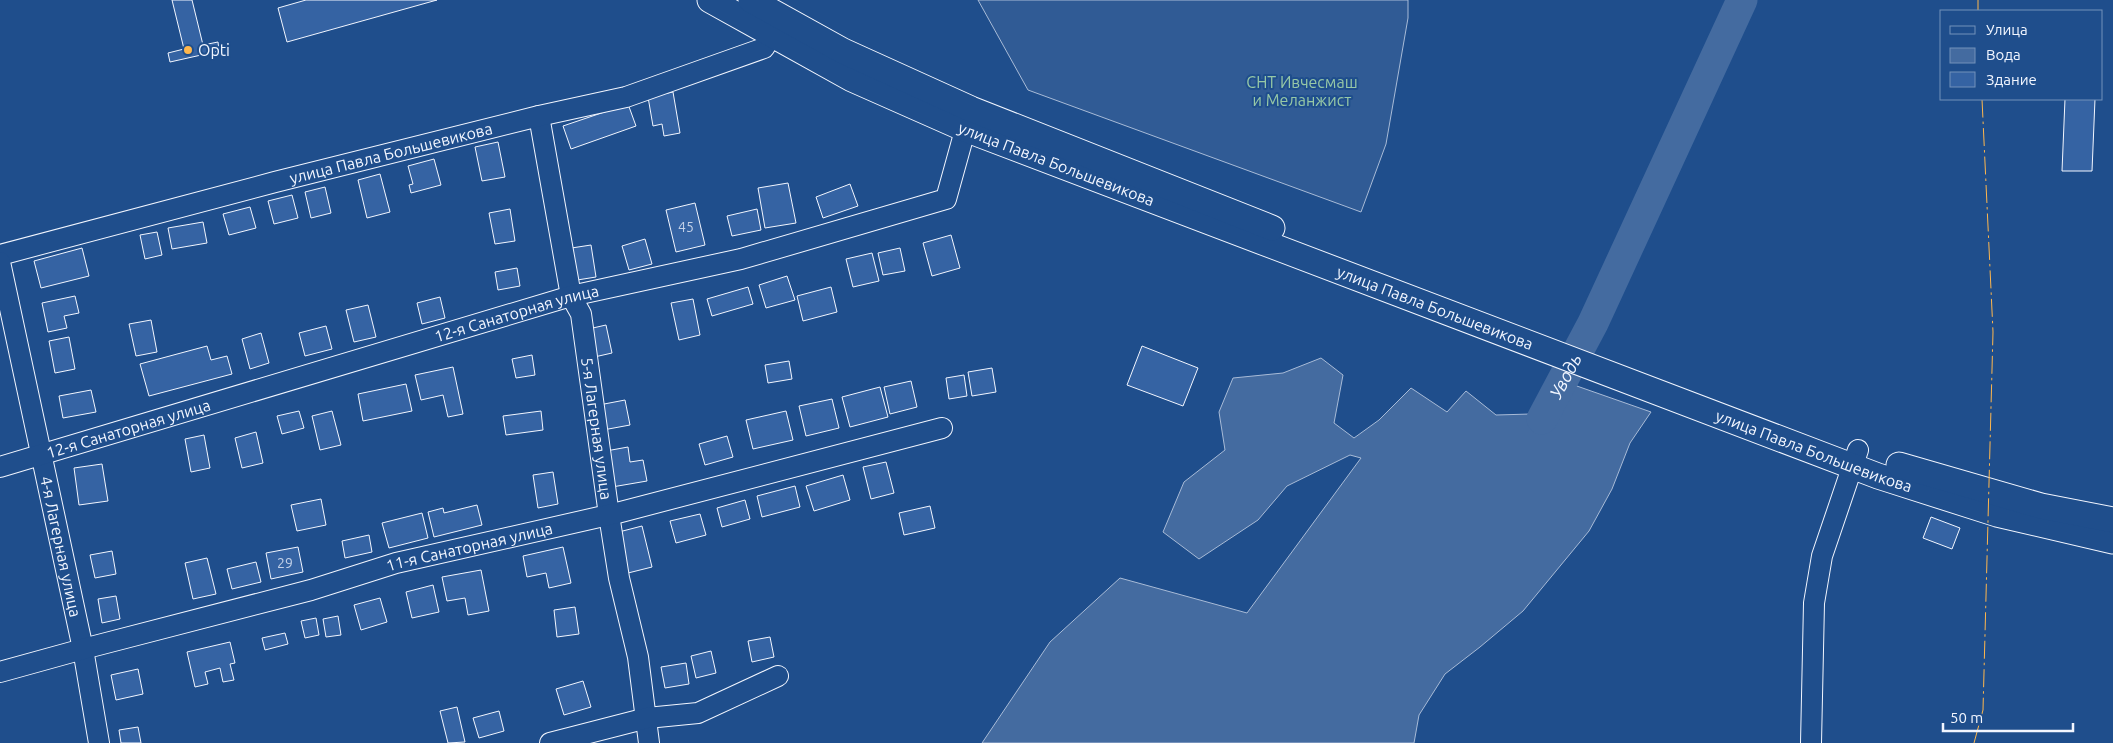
<svg xmlns="http://www.w3.org/2000/svg" width="2113" height="743" font-family="Ubuntu,sans-serif">
	<rect width="100%" height="100%" fill="#1f4e8c"/>
	<path fill="#305b95" stroke="#a8bbd7" d="M 978,0 L 1408,0 L 1408,18 L 1386,144 L 1361,212 L 1028,90 Z"/>
	<path fill="#446ba0" stroke="#a8bbd7" d="M 1321,358 L 1343,375 L 1334,423 L 1354,438 L 1379,420 L 1411,388 L 1447,412 L 1466,391 L 1496,415 L 1531,414 L 1554,378 L 1651,412 L 1630,443 L 1612,489 L 1589,531 L 1523,611 L 1480,647 L 1445,674 L 1419,715 L 1414,743 L 982,743 L 1050,642 L 1120,578 L 1247,613 L 1361,458 L 1350,455 L 1287,486 L 1258,520 L 1199,559 L 1163,532 L 1184,482 L 1225,450 L 1219,412 L 1233,378 L 1283,373 Z"/>
	<g fill="none" stroke-linecap="round" stroke-linejoin="round">
		<path stroke="#446ba0" stroke-width="31" id="s1" d="M 1542,419 L 1593,323 L 1742,0"/>
	</g>
	<path fill="#3563a3" stroke="#f2f6ff" d="M 172,0 L 192,0 L 203,45 L 218,42 L 219,51 L 170,62 L 168,53 L 184,49 Z
		M 306,0 L 437,0 L 287,42 L 278,8 Z
		M 673,92 L 680,133 L 664,136 L 662,124 L 653,126 L 648,97 Z
		M 2065,99 L 2095,99 L 2092,171 L 2062,171 Z
		M 628,104 L 636,126 L 571,149 L 563,126 Z
		M 498,142 L 505,177 L 482,181 L 475,147 Z
		M 434,159 L 441,185 L 411,193 L 409,185 L 413,184 L 408,166 Z
		M 380,174 L 390,212 L 367,218 L 358,180 Z
		M 788,183 L 796,223 L 765,228 L 758,188 Z
		M 850,184 L 858,206 L 823,218 L 816,197 Z
		M 325,187 L 331,213 L 311,218 L 305,192 Z
		M 292,195 L 298,218 L 274,224 L 268,201 Z
		M 695,203 L 705,245 L 676,252 L 666,210 Z
		M 250,207 L 256,228 L 229,235 L 223,214 Z
		M 510,209 L 515,241 L 495,244 L 489,213 Z
		M 757,209 L 761,230 L 732,236 L 727,216 Z
		M 203,222 L 207,243 L 172,249 L 168,228 Z
		M 157,232 L 162,255 L 145,259 L 140,235 Z
		M 951,235 L 960,268 L 932,276 L 923,243 Z
		M 645,239 L 652,264 L 629,270 L 622,246 Z
		M 591,245 L 596,277 L 571,281 L 565,249 Z
		M 82,248 L 89,276 L 41,288 L 34,261 Z
		M 900,248 L 905,271 L 883,275 L 878,253 Z
		M 872,253 L 879,281 L 853,287 L 846,259 Z
		M 517,268 L 520,286 L 498,290 L 495,272 Z
		M 787,276 L 795,300 L 766,308 L 759,285 Z
		M 748,287 L 753,304 L 712,316 L 707,299 Z
		M 831,287 L 837,312 L 803,321 L 797,296 Z
		M 75,296 L 79,313 L 64,316 L 67,328 L 48,332 L 42,303 Z
		M 440,297 L 445,318 L 422,324 L 417,303 Z
		M 693,299 L 700,335 L 679,340 L 671,303 Z
		M 368,305 L 376,337 L 354,342 L 346,310 Z
		M 151,320 L 157,352 L 136,356 L 129,324 Z
		M 606,325 L 612,353 L 590,358 L 584,330 Z
		M 326,326 L 332,349 L 305,356 L 299,333 Z
		M 261,333 L 269,363 L 250,369 L 242,339 Z
		M 69,337 L 75,369 L 55,373 L 49,341 Z
		M 207,346 L 211,360 L 227,356 L 232,374 L 149,396 L 140,364 Z
		M 1142,346 L 1198,368 L 1183,406 L 1127,385 Z
		M 532,355 L 535,375 L 516,378 L 512,359 Z
		M 789,361 L 792,379 L 768,383 L 765,365 Z
		M 453,367 L 463,414 L 448,417 L 443,395 L 421,400 L 415,375 Z
		M 992,368 L 996,392 L 972,396 L 968,372 Z
		M 964,375 L 967,396 L 949,399 L 946,378 Z
		M 911,381 L 917,407 L 890,414 L 884,387 Z
		M 406,384 L 412,411 L 363,421 L 358,394 Z
		M 880,387 L 888,417 L 850,427 L 842,397 Z
		M 91,390 L 96,412 L 63,418 L 59,396 Z
		M 832,399 L 839,428 L 806,436 L 799,406 Z
		M 625,400 L 630,425 L 603,430 L 599,405 Z
		M 299,411 L 304,428 L 282,434 L 277,416 Z
		M 332,411 L 341,445 L 320,450 L 312,416 Z
		M 541,411 L 543,430 L 506,435 L 503,416 Z
		M 786,411 L 793,440 L 753,449 L 746,420 Z
		M 256,432 L 263,463 L 242,468 L 235,438 Z
		M 204,435 L 210,468 L 191,472 L 185,439 Z
		M 727,436 L 733,457 L 705,465 L 699,444 Z
		M 628,447 L 630,462 L 643,460 L 647,481 L 612,487 L 606,451 Z
		M 886,462 L 894,493 L 871,499 L 863,467 Z
		M 102,464 L 108,501 L 79,505 L 74,468 Z
		M 553,472 L 558,504 L 538,508 L 533,475 Z
		M 843,475 L 850,500 L 814,511 L 806,486 Z
		M 795,486 L 800,507 L 762,517 L 757,496 Z
		M 321,499 L 326,525 L 297,531 L 291,505 Z
		M 745,500 L 750,519 L 722,527 L 717,508 Z
		M 477,505 L 482,525 L 434,537 L 428,512 L 443,508 L 444,513 Z
		M 930,506 L 935,528 L 904,535 L 899,513 Z
		M 422,513 L 428,538 L 389,548 L 382,523 Z
		M 700,514 L 706,535 L 676,543 L 670,521 Z
		M 1931,517 L 1960,528 L 1952,549 L 1923,538 Z
		M 642,526 L 652,567 L 624,574 L 615,533 Z
		M 369,535 L 372,552 L 345,558 L 342,541 Z
		M 298,547 L 303,572 L 271,579 L 266,553 Z
		M 563,547 L 571,583 L 549,588 L 546,573 L 527,577 L 523,556 Z
		M 112,551 L 116,574 L 95,578 L 90,555 Z
		M 207,558 L 216,594 L 193,599 L 185,563 Z
		M 256,562 L 261,582 L 232,589 L 227,569 Z
		M 481,570 L 489,611 L 468,615 L 465,598 L 447,601 L 442,577 Z
		M 433,585 L 439,612 L 412,618 L 406,592 Z
		M 116,596 L 120,619 L 102,623 L 98,599 Z
		M 380,598 L 387,622 L 361,630 L 354,605 Z
		M 575,607 L 579,634 L 557,637 L 554,610 Z
		M 338,616 L 341,635 L 326,637 L 323,619 Z
		M 316,618 L 319,635 L 305,638 L 301,621 Z
		M 285,633 L 288,644 L 265,650 L 262,638 Z
		M 770,637 L 774,657 L 752,662 L 748,641 Z
		M 230,642 L 235,663 L 230,664 L 234,680 L 223,682 L 220,668 L 205,672 L 208,684 L 195,687 L 187,652 Z
		M 711,651 L 716,673 L 696,678 L 691,656 Z
		M 686,663 L 689,684 L 665,688 L 661,667 Z
		M 138,669 L 143,694 L 116,700 L 111,675 Z
		M 583,681 L 591,707 L 564,715 L 556,689 Z
		M 457,707 L 465,742 L 448,743 L 440,711 Z
		M 499,711 L 504,731 L 479,738 L 473,718 Z
		M 138,727 L 141,743 L 121,743 L 119,730 Z"/>
	<g fill="none" stroke-linecap="round" stroke-linejoin="round">
		<g stroke="#f2f6ff" stroke-width="22">
			<g id="minor">
				<path id="s2" d="M 539,116 L 571,296 L 581,314 L 609,515 L 619,578 L 638,657 L 649,743"/>
				<path id="s3" d="M 0,255 L 275,182 L 539,116 L 626,97 L 764,48 L 772,35"/>
				<path id="s4" d="M 0,262 L 83,649 L 99,743"/>
				<path id="s5" d="M 0,467 L 571,296 L 741,259 L 946,199 L 969,116"/>
				<path id="s6" d="M 0,672 L 83,649 L 311,590 L 396,563 L 617,513 L 942,428"/>
				<path d="M 550,743 L 647,718 L 698,713 L 778,676"/>
				<path d="M 1811,743 L 1814,603 L 1822,556 L 1858,450"/>
			</g>
		</g>
		<g stroke="#f2f6ff" stroke-width="27">
			<g id="major">
				<path id="s7" d="M 710,0 L 852,79 L 965,129 L 1878,476 L 1997,514 L 2113,541"/>
				<path d="M 751,0 L 843,51 L 971,109 L 1272,228"/>
				<path d="M 1899,465 L 2041,506 L 2113,520"/>
			</g>
		</g>
		<use href="#minor" stroke="#1f4e8c" stroke-width="20"/>
		<use href="#major" stroke="#1f4e8c" stroke-width="25"/>
		<path stroke="#ffb74d" stroke-width="1" stroke-dasharray="18 4 2.5 4" stroke-linecap="butt" d="M 1978,0 L 1978,11
			M 1974,743 L 1983,710 L 1993,332 L 1982,99"/>
	</g>
	<circle fill="#ffb74d" stroke="#1f4e8c" stroke-width="2" cx="188" cy="50" r="5"/>
	<g text-anchor="middle" dominant-baseline="central" stroke-width="4" stroke-linejoin="round" paint-order="stroke">
		<g font-size="14" fill="#c3d1e8">
			<text x="686" y="227">45</text>
			<text x="285" y="563">29</text>
		</g>
		<g font-size="16" fill="#f2f6ff" stroke="#1f4e8c" text-anchor="start">
			<text x="198" y="50">Opti</text>
		</g>
		<g font-size="16" fill="#97c8a6" stroke="#1f4e8c">
			<text x="1302" y="82">СНТ Ивчесмаш<tspan x="1302" dy="18">и Меланжист</tspan></text>
		</g>
		<g font-size="16" fill="#f2f6ff" stroke="#1f4e8c">
			<text stroke="none"><textPath href="#s3" startOffset="404">улица Павла Большевикова</textPath></text>
			<text stroke="none"><textPath href="#s7" startOffset="384">улица Павла Большевикова</textPath></text>
			<text stroke="none"><textPath href="#s7" startOffset="789">улица Павла Большевикова</textPath></text>
			<text stroke="none"><textPath href="#s5" startOffset="539">12-я Санаторная улица</textPath></text>
			<text stroke="none"><textPath href="#s2" startOffset="319">5-я Лагерная улица</textPath></text>
			<text stroke="none"><textPath href="#s5" startOffset="134">12-я Санаторная улица</textPath></text>
			<text stroke="none"><textPath href="#s7" startOffset="1194">улица Павла Большевикова</textPath></text>
			<text stroke="none"><textPath href="#s4" startOffset="291">4-я Лагерная улица</textPath></text>
			<text stroke="none"><textPath href="#s6" startOffset="486">11-я Санаторная улица</textPath></text>
		</g>
		<g font-size="18" font-style="italic" fill="#f2f6ff" stroke="#1f4e8c">
			<text stroke="none"><textPath href="#s1" startOffset="49">Уводь</textPath></text>
		</g>
	</g>
	<rect x="1940" y="10" width="162" height="90" fill="#1f4e8c" stroke="#7391ba"/>
	<rect x="1950" y="26" width="25" height="8" fill="#1f4e8c" stroke="#7391ba"/>
	<text x="1986" y="35" font-size="15" fill="#f2f6ff">Улица</text>
	<rect x="1950" y="48" width="25" height="15" fill="#446ba0" stroke="#7391ba"/>
	<text x="1986" y="60" font-size="15" fill="#f2f6ff">Вода</text>
	<rect x="1950" y="72" width="25" height="15" fill="#3563a3" stroke="#7391ba"/>
	<text x="1986" y="85" font-size="15" fill="#f2f6ff">Здание</text>
	<path d="M1943 723v8h130v-8" fill="none" stroke="#f2f6ff" stroke-width="2.5"/>
	<text x="1950" y="723" font-size="15" fill="#f2f6ff" stroke="#1f4e8c" stroke-width="4" paint-order="stroke">50 m</text>
</svg>
